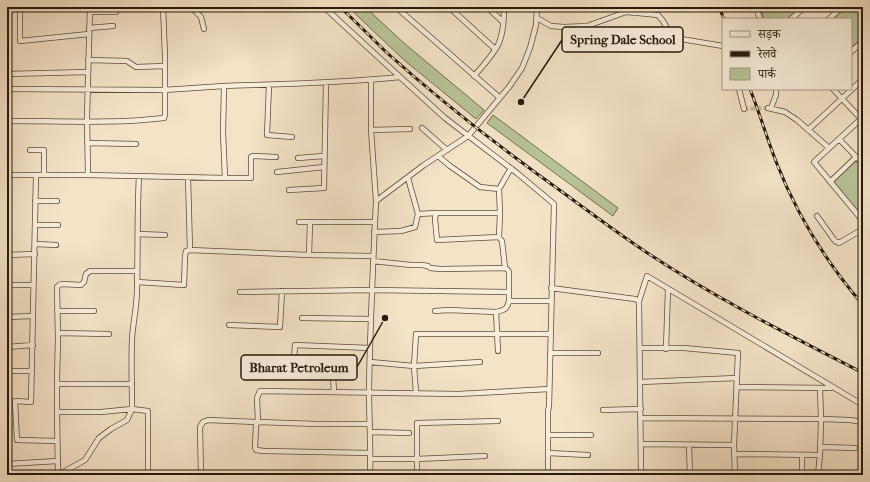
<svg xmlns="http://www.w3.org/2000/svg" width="870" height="482" font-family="'IM FELL French Canon','Noto Serif Devanagari',serif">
	<rect width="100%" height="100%" fill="#f4e3c7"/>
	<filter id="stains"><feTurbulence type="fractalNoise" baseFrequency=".005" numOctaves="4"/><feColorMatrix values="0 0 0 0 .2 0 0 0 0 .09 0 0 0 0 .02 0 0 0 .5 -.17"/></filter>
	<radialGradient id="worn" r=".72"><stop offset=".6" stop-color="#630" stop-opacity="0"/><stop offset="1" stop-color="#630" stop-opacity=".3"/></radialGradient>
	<path fill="#b8c498" stroke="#6f6e52" d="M 348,7 L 365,7 L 405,44 L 484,110 L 476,119 L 404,60 Z
		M 760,7 L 790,7 L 795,12 L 787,19 L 764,19 Z
		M 846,7 L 863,8 L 863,37 L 851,48 L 851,19 L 833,19 Z
		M 493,115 L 618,208 L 613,216 L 487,123 Z
		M 856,161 L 863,168 L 863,218 L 833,182 Z"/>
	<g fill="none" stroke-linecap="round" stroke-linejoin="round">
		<path stroke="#cbbba2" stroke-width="4.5" stroke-dasharray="4.5 2" stroke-linecap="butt" d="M 744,109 L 768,108"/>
		<g stroke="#5a4c3b" stroke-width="6">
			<path id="minor" d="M 20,7 L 20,41 L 89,34
				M 193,7 L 194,10 L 201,17 L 204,29
				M 324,7 L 388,66 L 445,118 L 517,173 L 554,204 L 549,407 L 548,410 L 548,475
				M 396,7 L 500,98
				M 449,7 L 495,49
				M 487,7 L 503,22
				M 756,7 L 760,19
				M 793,7 L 799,12
				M 90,12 L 116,12
				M 537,18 L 551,26 L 564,27 L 587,26 L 626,12 L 638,13 L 658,15 L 663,21 L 668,30 L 669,37 L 723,46
				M 791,19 L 805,7
				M 829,19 L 842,7
				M 89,28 L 113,26
				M 851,52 L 863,41
				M 88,60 L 127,61 L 136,67 L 165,66
				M 7,74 L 88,72
				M 474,76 C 483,66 492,56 498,45 C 503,35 504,18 504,7
				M 371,80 L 371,130 L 376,201
				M 269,85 L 267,135 L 292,137
				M 7,89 L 164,90 L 224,86
				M 739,89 L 744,109
				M 833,89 L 863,121
				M 768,108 L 785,112 L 797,120 L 829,148
				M 771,108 L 776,95 L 776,89
				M 863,117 L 814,162 L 863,221
				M 7,121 C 59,121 112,124 164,118 L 165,115 L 165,56 L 163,7
				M 422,128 L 447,150
				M 371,130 L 410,129
				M 808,130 L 863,79
				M 839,139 L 863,164
				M 87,143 L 136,144
				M 30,150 L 44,150 L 44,175
				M 298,158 L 324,156
				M 277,172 L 324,167
				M 7,175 L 88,175 L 87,117 L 90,7
				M 36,175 L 31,402 L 15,401 L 17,440 L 57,441
				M 88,175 L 225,178 L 223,132 L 224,86 C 283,84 341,83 400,77
				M 188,177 L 190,250
				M 225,178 L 251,178 L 251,157 L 253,156 L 276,157
				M 830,182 L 856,157
				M 499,189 L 511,168
				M 289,190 L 324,188 L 326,83
				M 35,201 L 57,201
				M 418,214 L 436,213
				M 817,216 L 835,241 L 839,243 L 863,229
				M 299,222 L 375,222
				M 35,225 L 58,225
				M 374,232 L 401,231 L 415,227 L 418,214 L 408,178
				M 138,234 L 165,235
				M 499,237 L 500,213
				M 35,244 L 56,245
				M 7,255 L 35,254
				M 309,255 L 310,222
				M 373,261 L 411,265 L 422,265 L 428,266 L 430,268 L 441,269 L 505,268 L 502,241 L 499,237 L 437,240 L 435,219 L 436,213 L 500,213 L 499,189 L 480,187 L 450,166 L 438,156
				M 505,268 L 508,270 L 509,272 L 509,301 L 551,301
				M 137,271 L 90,271 L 86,274 L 84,282 L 81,285 L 62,284 L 59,285 L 57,287 L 58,340 L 57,379 L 57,412 L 101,412 L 132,409 C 132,386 131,362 132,339 C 133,322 137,306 137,290 C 138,252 137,214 139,176
				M 137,282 L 184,285 L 185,256 L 186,251 L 190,250 L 309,255 L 373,256
				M 7,285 L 33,285
				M 551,288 L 635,299 L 639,301 L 641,475
				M 240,292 L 371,290 L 508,292
				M 639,301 L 647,276 L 863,405
				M 57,311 L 94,311
				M 435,311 L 448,310 L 496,312 L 498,351
				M 496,312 C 504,310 507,310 509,301
				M 7,317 L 33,316
				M 302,318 L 371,319
				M 229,325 L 280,327 L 282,291
				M 58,333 L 109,334
				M 7,347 L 33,345
				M 640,348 L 684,348 L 738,353 L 734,445
				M 666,349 L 668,289
				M 550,353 L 598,353
				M 370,362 L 414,366 L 480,362
				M 7,371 L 32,371
				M 293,374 L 295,345 L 370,348
				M 333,376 L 334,392
				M 640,382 L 737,378
				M 57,384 L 132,384
				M 737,387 L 831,388
				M 416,393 L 414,366 L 416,334 L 550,334
				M 603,410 L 641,409
				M 57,412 L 58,475
				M 640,418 L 821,419 L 820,388
				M 370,424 L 317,424 L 258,422 L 256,425 L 255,447 L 256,450 L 264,451 L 370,453
				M 370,432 L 409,433
				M 548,435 L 591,435
				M 641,444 L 734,445 L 735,475
				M 689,445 L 690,475
				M 820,447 L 855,448
				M 548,453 L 588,455
				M 735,454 L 820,455 L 821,419 L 850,420 L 863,422
				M 370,459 L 416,459 L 485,456
				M 7,464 L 57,461
				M 58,475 L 85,460 L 99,438 L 111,429 L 127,420 L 132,409 L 148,411 L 148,475
				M 201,475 L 200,427 L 203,422 L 208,420 L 258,422 L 257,398 L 260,391 L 458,394 L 549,389
				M 370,475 C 371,447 369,418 369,390 C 370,327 373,264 376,201 L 424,165 L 468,136 L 509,87 L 522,68 L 530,48 L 536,25 L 537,7
				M 417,475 L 417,423 L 498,421
				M 802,475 L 802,455
				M 818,475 L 820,455"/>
		</g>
		<use href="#minor" stroke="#f8eddb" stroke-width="4.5"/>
		<g stroke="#26190c" stroke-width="3">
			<path id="rail" d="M 340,7 C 356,22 371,37 386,52 C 443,103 503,150 565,194 C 592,214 619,234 646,252 C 715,298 789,335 863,373
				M 719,7 L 724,19
				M 750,89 C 760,114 767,139 777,164 C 797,215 827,263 863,305"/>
		</g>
		<use href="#rail" stroke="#f8eddb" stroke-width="1.5" stroke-dasharray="4.5" stroke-linecap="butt"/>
	</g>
	<path fill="none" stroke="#26190c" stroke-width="1.5" d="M521 102L562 40M385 318L357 367"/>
	<g fill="#26190c" stroke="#f8eddb" stroke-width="1.5">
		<circle cx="521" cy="102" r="4"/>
		<circle cx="385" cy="318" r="4"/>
	</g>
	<g fill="#f8eddb" stroke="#26190c" stroke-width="1.5">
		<rect x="562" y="27" width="121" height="25" rx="4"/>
		<rect x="241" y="355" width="116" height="25" rx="4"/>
	</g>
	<g font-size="13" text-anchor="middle" font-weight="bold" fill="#26190c">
		<text x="623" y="44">Spring Dale School</text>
		<text x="299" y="372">Bharat Petroleum</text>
	</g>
	<rect width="870" height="482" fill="none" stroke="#f4e3c7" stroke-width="24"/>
	<rect x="8" y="8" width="854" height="466" fill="none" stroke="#26190c" stroke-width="2"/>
	<rect x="12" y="12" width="846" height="458" fill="none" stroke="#26190c"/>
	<rect x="722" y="18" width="130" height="72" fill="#f8eddb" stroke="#a49888"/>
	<rect x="730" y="31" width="20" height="6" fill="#f8eddb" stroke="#a49888"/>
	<text x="758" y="38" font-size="12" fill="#26190c">सड़क</text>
	<rect x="730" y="51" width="20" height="6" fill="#26190c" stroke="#a49888"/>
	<text x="758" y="58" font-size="12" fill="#26190c">रेलवे</text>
	<rect x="730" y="68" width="20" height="12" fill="#b8c498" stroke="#a49888"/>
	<text x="758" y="78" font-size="12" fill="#26190c">पार्क</text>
	<rect width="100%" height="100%" filter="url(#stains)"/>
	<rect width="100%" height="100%" fill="url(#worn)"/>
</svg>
